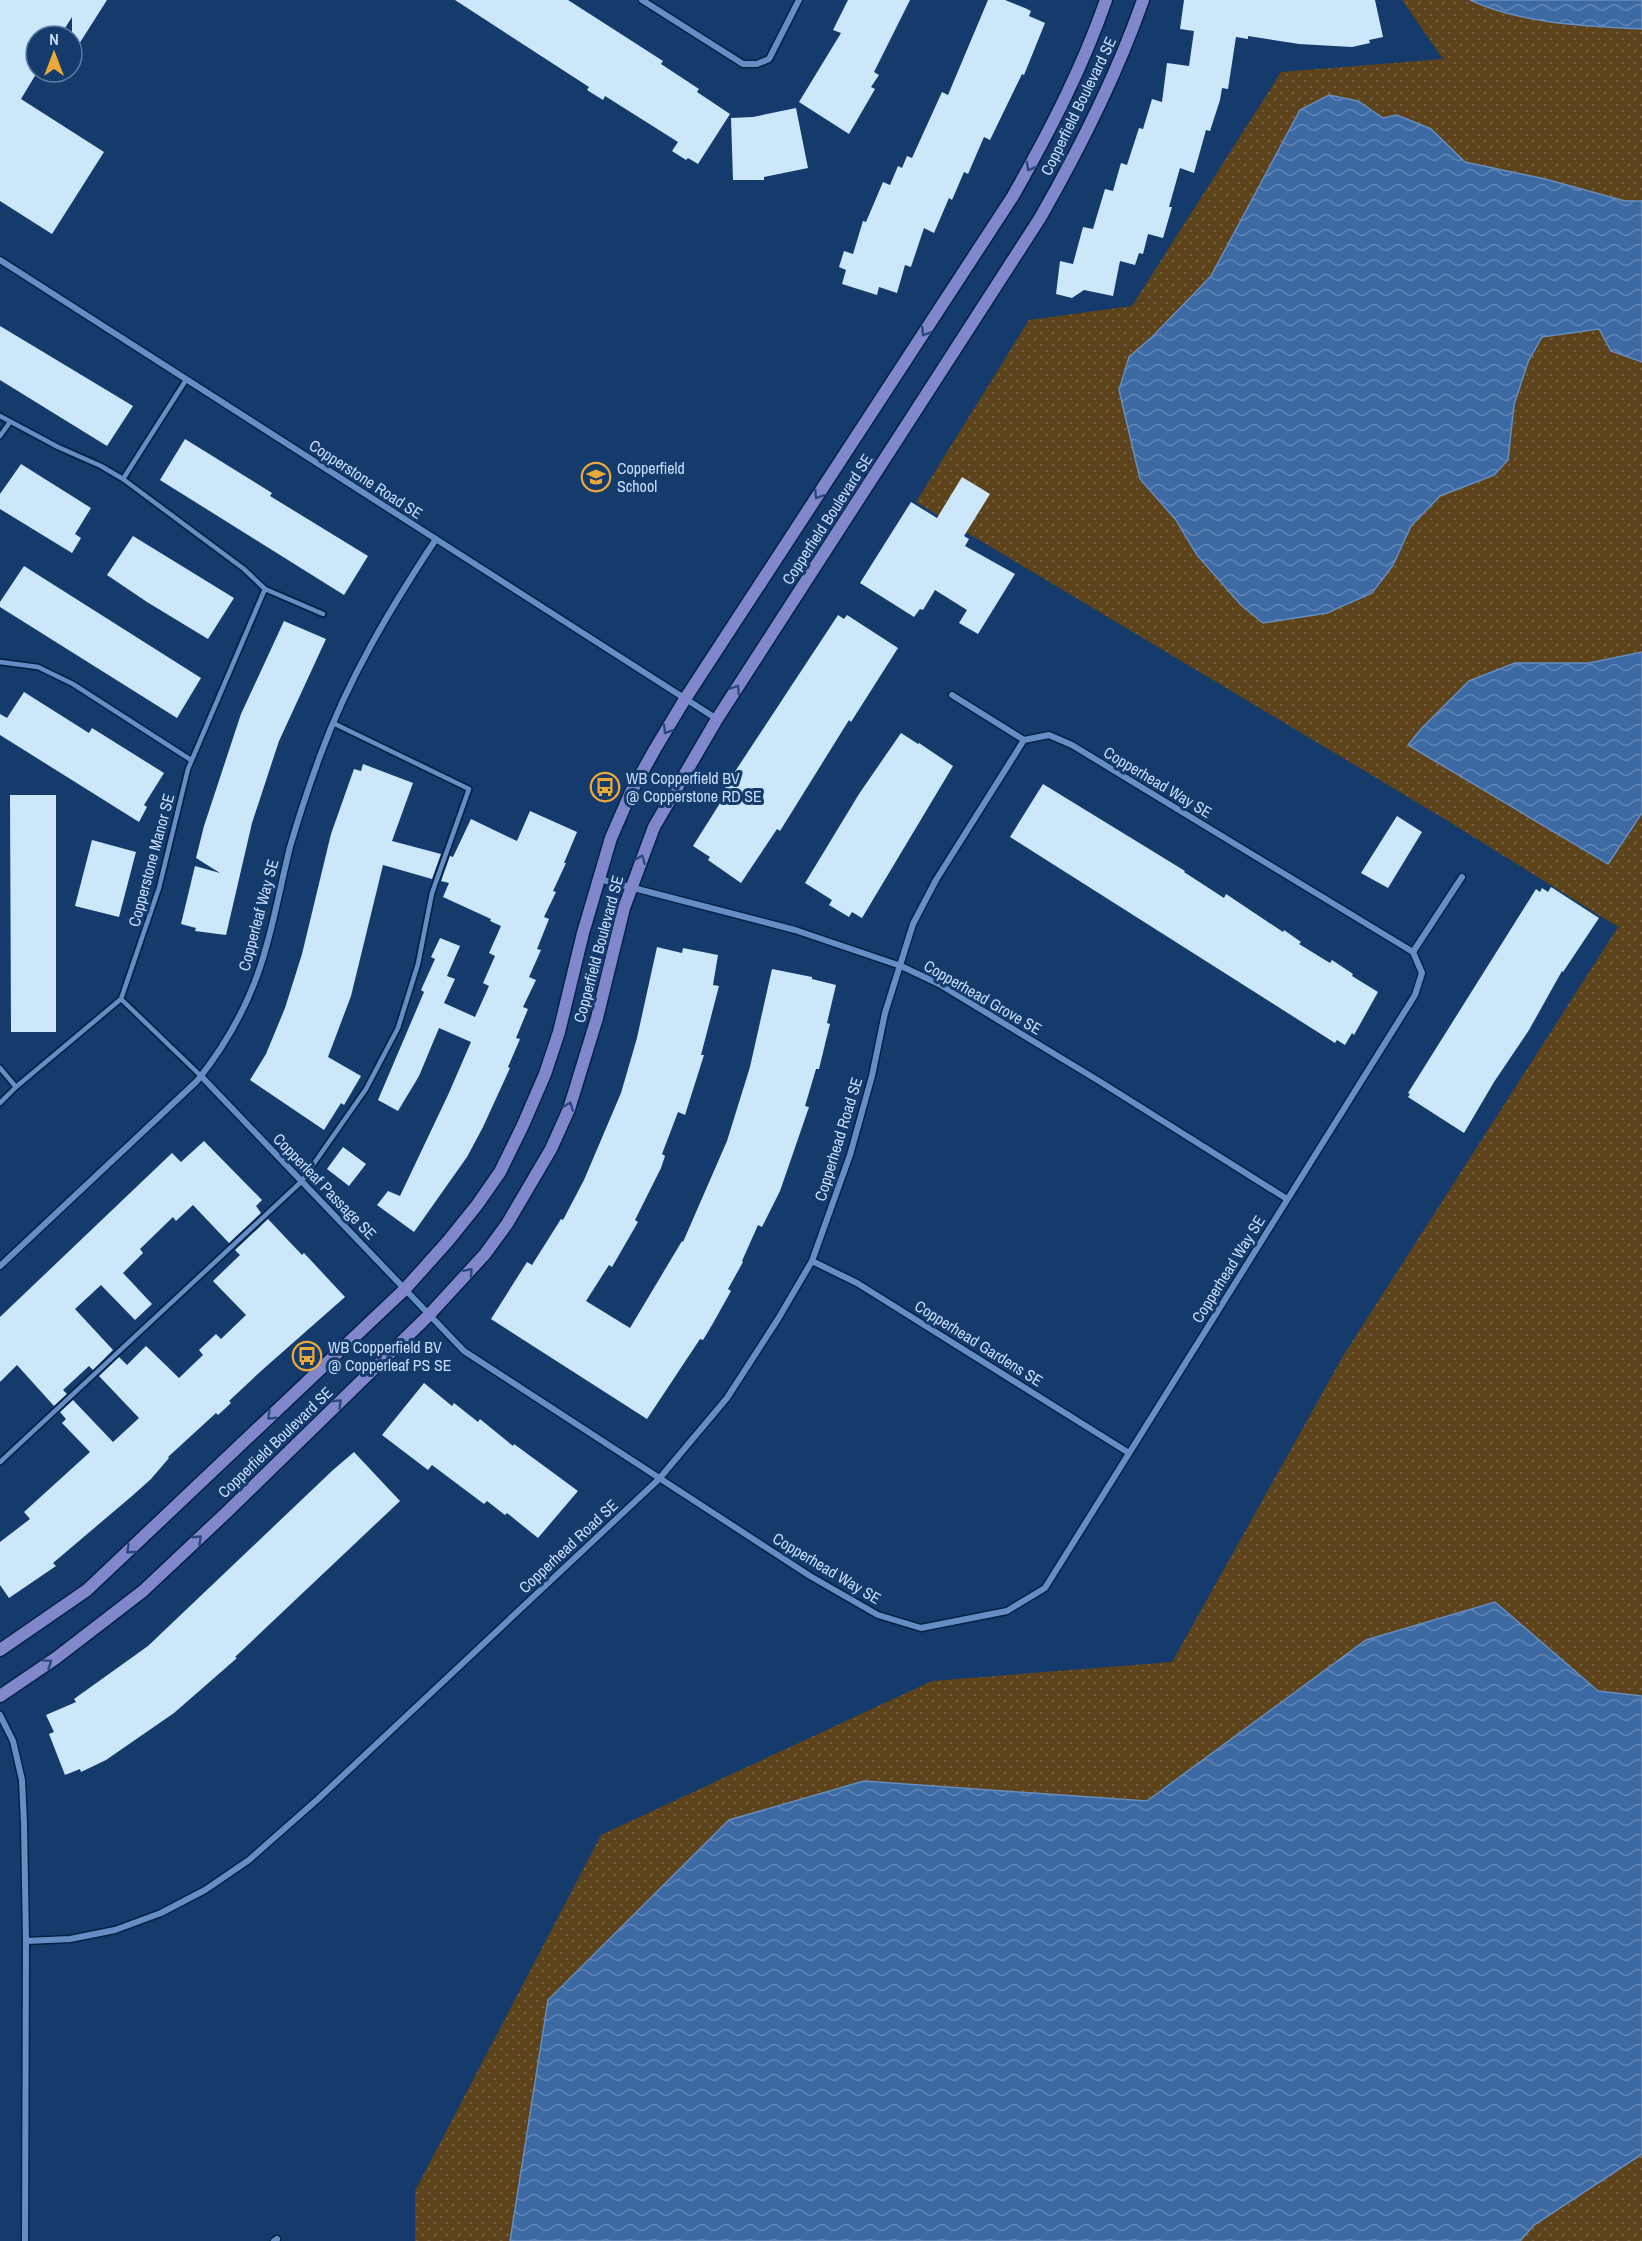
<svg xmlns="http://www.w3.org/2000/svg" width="1642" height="2241" font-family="'Archivo Narrow',sans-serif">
	<defs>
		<pattern id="grass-dots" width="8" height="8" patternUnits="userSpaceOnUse" patternTransform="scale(1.5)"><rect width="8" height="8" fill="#5d431b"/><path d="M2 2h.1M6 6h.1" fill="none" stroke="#735e3d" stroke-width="1.8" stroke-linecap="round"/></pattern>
		<pattern id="water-waves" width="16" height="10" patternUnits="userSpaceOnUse" patternTransform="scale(1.5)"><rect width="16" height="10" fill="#3e6aa4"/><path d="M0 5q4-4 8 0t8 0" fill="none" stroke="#6186b6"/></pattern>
	</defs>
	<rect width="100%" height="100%" fill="#143b6c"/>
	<path fill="url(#grass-dots)" d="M 1402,0 L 1642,0 L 1642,2241 L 415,2241 L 415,2191 L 601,1835 L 932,1681 L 1172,1662 L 1343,1356 L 1618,927 L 1443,818 L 916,502 L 1029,320 L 1132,306 L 1281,72 L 1443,59 Z"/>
	<path fill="url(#water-waves)" stroke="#678cbe" stroke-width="1.5" d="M 1470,0 L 1642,0 L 1642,29 C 1586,26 1522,24 1470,0 Z
		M 1329,95 L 1358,101 L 1383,118 L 1397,115 L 1431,129 L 1465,162 L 1545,179 L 1625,201 L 1642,201 L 1642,362 L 1611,351 L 1599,329 L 1542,337 L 1528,362 L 1514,405 L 1508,460 L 1494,475 L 1440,496 L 1411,526 L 1393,565 L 1372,593 L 1327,613 L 1263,623 L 1241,605 L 1197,555 L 1176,520 L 1140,479 L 1119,390 L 1129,357 L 1152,337 L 1211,276 L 1300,110 Z
		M 1642,652 L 1642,813 L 1608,864 L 1408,745 L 1421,729 L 1469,681 L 1515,663 L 1589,663 Z
		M 1495,1602 L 1598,1691 L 1642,1696 L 1642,2154 L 1534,2225 L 1520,2241 L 510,2241 L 548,2000 L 729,1820 L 864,1781 L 1147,1801 L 1366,1640 Z"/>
	<path fill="#cce7f9" d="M 0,0 L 107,0 L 72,55 L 72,17 L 60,36 L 36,36 L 36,74 L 21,99 L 104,152 L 52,234 L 0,201 Z
		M 455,0 L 568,0 L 663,61 L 661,64 L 699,89 L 697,92 L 730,114 L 698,164 L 688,158 L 686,160 L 672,151 L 678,142 L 605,96 L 603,100 L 587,90 L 589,87 Z
		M 848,0 L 910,0 L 874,72 L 879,75 L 871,87 L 875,89 L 849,134 L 799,102 L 841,33 L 833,30 Z
		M 988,0 L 1005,0 L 1025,8 L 1031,11 L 1029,16 L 1045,23 L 1024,75 L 1022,74 L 990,140 L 984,137 L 968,174 L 964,172 L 952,200 L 949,198 L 934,233 L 924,228 L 911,267 L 905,265 L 897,293 L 879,287 L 877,295 L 842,284 L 846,270 L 839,267 L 844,251 L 853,254 L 863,221 L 866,222 L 883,182 L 890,185 L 898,166 L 902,168 L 907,156 L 912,158 L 942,92 L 948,95 Z
		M 1184,0 L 1375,0 L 1383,37 L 1369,40 L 1370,43 L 1352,47 L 1299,44 L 1248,36 L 1248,39 L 1236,37 L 1228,89 L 1222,88 L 1220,100 L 1210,131 L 1206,130 L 1194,173 L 1180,168 L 1169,207 L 1172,207 L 1163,238 L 1148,234 L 1143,254 L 1139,253 L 1135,265 L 1120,261 L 1113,296 L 1084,290 L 1072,298 L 1056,294 L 1060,261 L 1073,264 L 1083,227 L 1093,229 L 1105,189 L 1113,191 L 1121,163 L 1127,165 L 1139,128 L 1143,129 L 1152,99 L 1162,102 L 1167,63 L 1189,66 L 1194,31 L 1180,29 Z
		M 796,108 L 808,168 L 764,177 L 764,180 L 733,180 L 731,118 L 753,117 Z
		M 0,326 L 133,406 L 107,446 L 0,380 Z
		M 185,439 L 272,493 L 270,496 L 368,556 L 344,595 L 160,480 Z
		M 21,464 L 91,508 L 75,534 L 81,538 L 72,553 L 0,509 L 0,494 Z
		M 962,477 L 990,494 L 964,536 L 969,539 L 965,546 L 1015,574 L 978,634 L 959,623 L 967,610 L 935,590 L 923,610 L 920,609 L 914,617 L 860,583 L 911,502 L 937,518 Z
		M 133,536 L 234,598 L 208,639 L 147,602 L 107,575 Z
		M 24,566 L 201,678 L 177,718 L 0,607 L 0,602 Z
		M 838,615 L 844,619 L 847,615 L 898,648 L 851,722 L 849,720 L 780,831 L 777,829 L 741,883 L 708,860 L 710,857 L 693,846 L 727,792 L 724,790 L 736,770 Z
		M 284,621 L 326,639 L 279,741 L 252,823 L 226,935 L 195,931 L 196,928 L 181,924 L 195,866 L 220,873 L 196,858 L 204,826 L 241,714 Z
		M 24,692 L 89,733 L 92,728 L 164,773 L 144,805 L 147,807 L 139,822 L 0,735 L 0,714 L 7,718 Z
		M 901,733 L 918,744 L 919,743 L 953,766 L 862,918 L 852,912 L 849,917 L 829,905 L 832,900 L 805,883 L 859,794 Z
		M 363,764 L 413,783 L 392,841 L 441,854 L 432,879 L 383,865 L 351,996 L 328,1057 L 361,1076 L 344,1105 L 341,1103 L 324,1130 L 250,1080 L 266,1054 L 285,1008 L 302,954 L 331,834 L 354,769 L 361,771 Z
		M 1043,784 L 1185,871 L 1184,872 L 1224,898 L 1226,894 L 1283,932 L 1284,930 L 1301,942 L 1299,944 L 1330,963 L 1332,960 L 1353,974 L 1352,976 L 1378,992 L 1354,1035 L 1352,1033 L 1345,1045 L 1337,1040 L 1335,1043 L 1010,837 Z
		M 10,795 L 56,795 L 56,1032 L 11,1032 Z
		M 530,811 L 577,832 L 564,863 L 566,863 L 553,891 L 556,892 L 544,917 L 549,919 L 537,949 L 541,950 L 529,977 L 536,980 L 523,1007 L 528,1009 L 516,1038 L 520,1039 L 508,1067 L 510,1068 L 483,1127 L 467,1157 L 414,1232 L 377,1205 L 388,1191 L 400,1196 L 448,1095 L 471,1042 L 439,1028 L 419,1076 L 398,1111 L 378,1100 L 424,992 L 421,990 L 435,959 L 431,957 L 440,938 L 460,946 L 447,976 L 455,979 L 444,1003 L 475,1017 L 489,986 L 483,983 L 495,956 L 489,953 L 501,926 L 490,921 L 491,919 L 443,897 L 449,883 L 441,881 L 450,856 L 453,857 L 471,819 L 517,841 Z
		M 1397,816 L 1422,832 L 1388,888 L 1361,873 Z
		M 92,840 L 136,852 L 119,917 L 75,906 Z
		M 1551,887 L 1599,918 L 1563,972 L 1562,971 L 1529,1030 L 1494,1082 L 1464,1133 L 1408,1097 L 1410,1094 L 1408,1093 L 1536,889 L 1540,892 L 1542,888 L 1548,892 Z
		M 657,947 L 682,953 L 683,948 L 718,955 L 713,985 L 719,986 L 701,1055 L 704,1055 L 685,1115 L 678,1112 L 662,1154 L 665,1156 L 661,1168 L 635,1220 L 638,1222 L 612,1267 L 609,1265 L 586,1301 L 630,1328 L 682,1241 L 683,1242 L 727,1141 L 750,1067 L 772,969 L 812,977 L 812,979 L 836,985 L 827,1023 L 830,1024 L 826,1040 L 819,1069 L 816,1069 L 805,1106 L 809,1107 L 780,1191 L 762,1227 L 758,1225 L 742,1261 L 743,1262 L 728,1289 L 731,1291 L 712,1325 L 703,1340 L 700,1339 L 647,1419 L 491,1319 L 527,1262 L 532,1265 L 561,1219 L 563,1220 L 584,1180 L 621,1093 L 637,1038 Z
		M 204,1141 L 262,1200 L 256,1206 L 261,1213 L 229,1243 L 193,1205 L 176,1221 L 173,1217 L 140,1249 L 143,1253 L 123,1273 L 152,1304 L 135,1320 L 101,1285 L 75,1309 L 113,1350 L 93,1370 L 89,1366 L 63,1390 L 67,1394 L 54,1406 L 17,1365 L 0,1382 L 0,1317 L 172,1153 L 181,1162 Z
		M 343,1147 L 366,1164 L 349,1186 L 327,1169 Z
		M 268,1219 L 302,1255 L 304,1253 L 345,1297 L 261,1371 L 229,1401 L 231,1403 L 218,1415 L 216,1413 L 168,1457 L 169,1458 L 151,1479 L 132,1496 L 53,1563 L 56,1566 L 9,1598 L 0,1585 L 0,1542 L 30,1519 L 24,1512 L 90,1452 L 62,1423 L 66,1419 L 60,1412 L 73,1400 L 113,1442 L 139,1418 L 99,1376 L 119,1357 L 127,1365 L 146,1346 L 179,1378 L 203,1355 L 199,1350 L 216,1334 L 221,1339 L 246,1315 L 213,1281 L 240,1255 L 235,1250 Z
		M 424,1383 L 452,1406 L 454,1403 L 478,1422 L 480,1419 L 513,1446 L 514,1444 L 578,1491 L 538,1538 L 507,1513 L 505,1515 L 487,1501 L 484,1504 L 432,1465 L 428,1470 L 382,1435 Z
		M 354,1452 L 400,1501 L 235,1657 L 237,1658 L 174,1713 L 106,1760 L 81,1772 L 80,1769 L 65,1775 L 49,1734 L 54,1732 L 46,1715 L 76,1702 L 74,1699 L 148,1646 L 333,1470 Z"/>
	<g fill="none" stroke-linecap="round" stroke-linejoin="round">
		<g stroke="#052246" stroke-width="8">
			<path id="lane" d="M 0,416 L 58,447 L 101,466 L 123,479 L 244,569 L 265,589 L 323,614
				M 0,436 L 10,422
				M 123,479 L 186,380
				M 0,662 L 38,667 L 73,684 L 191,760
				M 121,999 L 201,1076
				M 0,1068 L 16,1087
				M 0,1103 L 16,1087 L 121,999 L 159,888 L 188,769 L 265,589
				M 0,1462 L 301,1182 L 366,1089 L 398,1028 L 418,964 L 432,893 L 469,789 L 333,723"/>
		</g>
		<g stroke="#052246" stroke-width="9">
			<path id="street" d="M 642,0 L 743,64 L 757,64 L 769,59 L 799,0
				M 0,260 L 717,719
				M 952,695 L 1024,740
				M 599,879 L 795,930 L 901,966 L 939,984 L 1099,1081 L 1287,1199
				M 1413,952 L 1462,877
				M 812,1261 L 857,1283 L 1129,1453
				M 0,1266 L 197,1081 C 229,1041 254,994 267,944 C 276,912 282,879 290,847 C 299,816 309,786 320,756 C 348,679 391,607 436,539
				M 0,1715 L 13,1741 L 22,1780 L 24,1824 L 26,1941 L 25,2241
				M 26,1941 L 70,1939 L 115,1930 L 161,1913 L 205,1890 L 249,1860 L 318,1799 L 659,1479 L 727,1398 L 778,1319 L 812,1261 L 850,1155 L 872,1076 L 885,1013 L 913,924 L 936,880 L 1024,740 L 1049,735 L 1072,745 L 1413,952 L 1422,973 L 1415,995 L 1045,1588 L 1007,1611 L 921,1628 L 878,1615 L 810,1576 L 464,1351 L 201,1076
				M 274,2241 L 277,2239"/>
		</g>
		<g stroke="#052246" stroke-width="15">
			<path id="secondary" d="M 0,1650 L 87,1590 L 405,1289 L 448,1241 L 477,1205 L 500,1172 L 523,1125 L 545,1074 L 559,1032 L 583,933 L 611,838 L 631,792 L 655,749 L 685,699 L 1013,196 C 1049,132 1082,69 1106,0
				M 0,1696 L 56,1658 L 143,1591 L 228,1511 L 429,1315 L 485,1254 L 507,1224 L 551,1149 L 569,1109 L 597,1018 L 624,908 L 654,827 L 717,719 L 1040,218 C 1080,148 1116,77 1143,0"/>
		</g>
		<use href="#lane" stroke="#658ec5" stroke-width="4.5"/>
		<use href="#street" stroke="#658ec5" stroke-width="6"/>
		<use href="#secondary" stroke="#8088cb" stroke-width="12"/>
	</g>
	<defs><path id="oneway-chevron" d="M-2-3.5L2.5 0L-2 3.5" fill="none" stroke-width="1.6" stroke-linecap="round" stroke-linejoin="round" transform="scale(1.5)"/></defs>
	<g stroke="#2a4a7f">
		<use href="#oneway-chevron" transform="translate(1030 167) rotate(119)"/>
		<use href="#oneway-chevron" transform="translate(925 332) rotate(123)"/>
		<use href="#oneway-chevron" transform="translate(818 495) rotate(123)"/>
		<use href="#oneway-chevron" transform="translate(736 689) rotate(-57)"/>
		<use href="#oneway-chevron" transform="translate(667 730) rotate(121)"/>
		<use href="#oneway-chevron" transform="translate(641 859) rotate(-68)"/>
		<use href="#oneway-chevron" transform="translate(569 1106) rotate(-69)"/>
		<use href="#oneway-chevron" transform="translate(469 1272) rotate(-49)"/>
		<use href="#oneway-chevron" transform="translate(338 1403) rotate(-44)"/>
		<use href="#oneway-chevron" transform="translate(271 1416) rotate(136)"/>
		<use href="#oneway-chevron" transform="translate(198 1539) rotate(-43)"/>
		<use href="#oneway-chevron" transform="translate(130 1550) rotate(137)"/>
		<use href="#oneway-chevron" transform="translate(48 1663) rotate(-34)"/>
	</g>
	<defs>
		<g id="school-ring" transform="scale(1.5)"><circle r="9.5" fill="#143b6c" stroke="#eba93a" stroke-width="1.5"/><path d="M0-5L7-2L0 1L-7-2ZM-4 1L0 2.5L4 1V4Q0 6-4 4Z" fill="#eba93a"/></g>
		<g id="bus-ring" transform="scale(1.5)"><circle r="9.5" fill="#143b6c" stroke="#eba93a" stroke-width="1.5"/><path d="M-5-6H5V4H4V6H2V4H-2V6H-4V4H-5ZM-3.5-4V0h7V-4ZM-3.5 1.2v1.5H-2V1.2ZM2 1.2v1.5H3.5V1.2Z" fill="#eba93a"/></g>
	</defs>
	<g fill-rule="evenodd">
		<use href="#school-ring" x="596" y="477"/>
		<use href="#bus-ring" x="605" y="787"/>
		<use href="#bus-ring" x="307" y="1356"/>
	</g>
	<g text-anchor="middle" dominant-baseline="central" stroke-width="6" stroke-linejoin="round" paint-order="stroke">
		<g font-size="16" fill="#c7ddfb" stroke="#143b6c">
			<text transform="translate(1078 106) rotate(-64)">Copperfield Boulevard SE</text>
			<text transform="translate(366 479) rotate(33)">Copperstone Road SE</text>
			<text transform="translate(827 519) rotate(-57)">Copperfield Boulevard SE</text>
			<text transform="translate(1158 782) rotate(31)">Copperhead Way SE</text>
			<text transform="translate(151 860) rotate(-75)">Copperstone Manor SE</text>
			<text transform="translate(258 915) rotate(-75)">Copperleaf Way SE</text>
			<text transform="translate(598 949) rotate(-75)">Copperfield Boulevard SE</text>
			<text transform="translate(983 997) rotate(30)">Copperhead Grove SE</text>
			<text transform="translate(838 1139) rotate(-73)">Copperhead Road SE</text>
			<text transform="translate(325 1186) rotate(46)">Copperleaf Passage SE</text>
			<text transform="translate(1228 1269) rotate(-58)">Copperhead Way SE</text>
			<text transform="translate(979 1343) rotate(32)">Copperhead Gardens SE</text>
			<text transform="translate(275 1442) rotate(-44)">Copperfield Boulevard SE</text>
			<text transform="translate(568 1546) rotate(-43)">Copperhead Road SE</text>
			<text transform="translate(827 1568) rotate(31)">Copperhead Way SE</text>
		</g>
		<g font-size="16" fill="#c7ddfb" stroke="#143b6c" text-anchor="start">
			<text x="617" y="468">Copperfield<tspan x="617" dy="18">School</tspan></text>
			<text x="626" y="778">WB Copperfield BV<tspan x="626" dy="18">@ Copperstone RD SE</tspan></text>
			<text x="328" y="1347">WB Copperfield BV<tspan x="328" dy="18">@ Copperleaf PS SE</tspan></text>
		</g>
	</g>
	<g transform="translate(54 54)"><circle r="28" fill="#143b6c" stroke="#5c7ca5" stroke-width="1.5"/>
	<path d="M0-4.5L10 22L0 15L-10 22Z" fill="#eba93a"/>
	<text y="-9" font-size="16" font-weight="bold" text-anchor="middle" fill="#c7ddfb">N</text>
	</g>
</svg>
